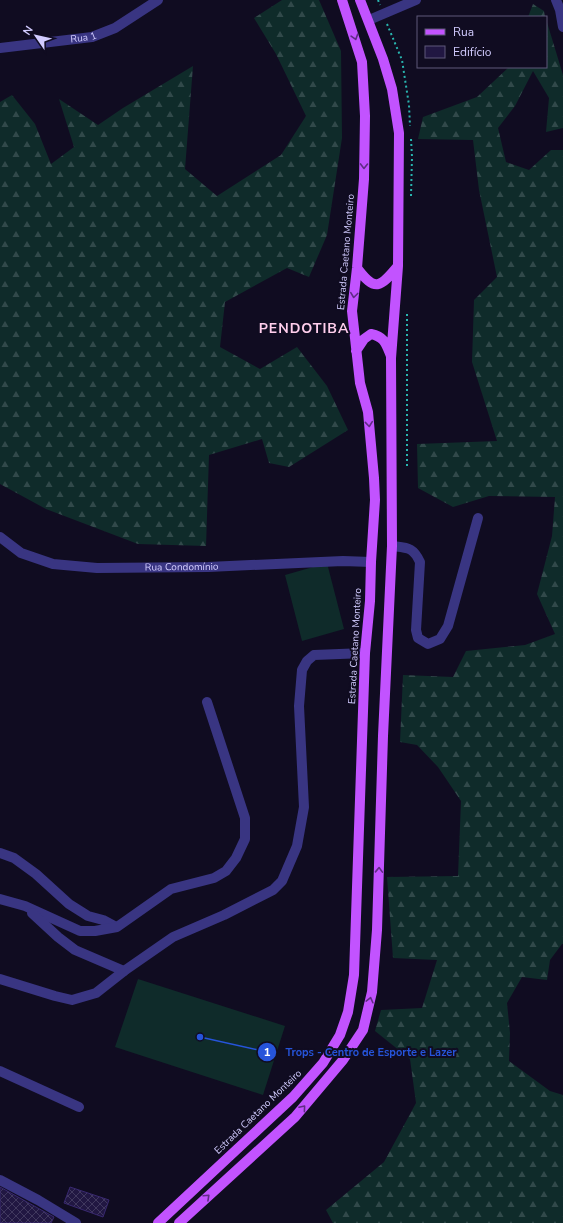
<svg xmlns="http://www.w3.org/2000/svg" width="563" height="1223" font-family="'Nunito Sans',sans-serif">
	<defs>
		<pattern id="forest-firs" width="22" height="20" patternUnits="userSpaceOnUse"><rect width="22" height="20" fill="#0f2b2a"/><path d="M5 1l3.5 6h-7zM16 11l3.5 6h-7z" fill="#31494a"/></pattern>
		<pattern id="building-cross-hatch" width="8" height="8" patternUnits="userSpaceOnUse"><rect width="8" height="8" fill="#211742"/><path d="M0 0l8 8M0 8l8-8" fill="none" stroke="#40385e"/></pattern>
	</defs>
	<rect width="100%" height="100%" fill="#100c21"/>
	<path fill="url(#forest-firs)" d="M 282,0 L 319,0 L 341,51 L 342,138 L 327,235 L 309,277 L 287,268 L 225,302 L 220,347 L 260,369 L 297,347 L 327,386 L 348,430 L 289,467 L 269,463 L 262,439 L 209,455 L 206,546 L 138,544 L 46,509 L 0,484 L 0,102 L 12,95 L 35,124 L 51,164 L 74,147 L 59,99 L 98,125 L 123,108 L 193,66 L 185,169 L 217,196 L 281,155 L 306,116 L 276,54 L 254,18 Z
		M 533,4 L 544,11 L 545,17 L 528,17 Z
		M 546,19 L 563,75 L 563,128 L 546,132 L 549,98 L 533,71 L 515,106 L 498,128 L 506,162 L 529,170 L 551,150 L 563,150 L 563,944 L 562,944 L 550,960 L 547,980 L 522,977 L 507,1003 L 510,1033 L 509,1061 L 550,1091 L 563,1095 L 563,1223 L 333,1223 L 326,1210 L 384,1162 L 416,1103 L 410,1059 L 375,1031 L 381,1010 L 422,1008 L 437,960 L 393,958 L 387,877 L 458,876 L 461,801 L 438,767 L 417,745 L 400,742 L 403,675 L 453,677 L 466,651 L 525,645 L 555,634 L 537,594 L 552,536 L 555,497 L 489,496 L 453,507 L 418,488 L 417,444 L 497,441 L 472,362 L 474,300 L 497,277 L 479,190 L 473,140 L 418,139 L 423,117 L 477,97 L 509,67 L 546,67 Z"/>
	<path fill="#0f2b2a" d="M 327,563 L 344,629 L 302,641 L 285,575 Z
		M 138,979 L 285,1026 L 263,1095 L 115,1047 Z"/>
	<path fill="url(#building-cross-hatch)" stroke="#38286f" d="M 0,1187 L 54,1217 L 51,1223 L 0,1223 Z
		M 70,1187 L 109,1200 L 103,1217 L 64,1203 Z"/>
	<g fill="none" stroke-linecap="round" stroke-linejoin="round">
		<path stroke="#29b6b0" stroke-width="2" stroke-dasharray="2 3" stroke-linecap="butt" d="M 378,0 L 380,5
			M 387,24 L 402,60 L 409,105 L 410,126
			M 411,196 L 412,157 L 411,139
			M 407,314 L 407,469"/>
		<g stroke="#393582" stroke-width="10">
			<path d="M 556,0 L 560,10 L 563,27"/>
			<path d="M 369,20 L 416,0"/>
			<path id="s1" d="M 0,48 L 92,37 L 115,28 L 158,0"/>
			<path id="s2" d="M 0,537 L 21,553 L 53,564 L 97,568 L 208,567 L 343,561 L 371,562"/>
			<path d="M 392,546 C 408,548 413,547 420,562 L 416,630 L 418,638 L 428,644 L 440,639 L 448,626 L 478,518"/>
			<path d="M 0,853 L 14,858 L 36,874 L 69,904 L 88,916 L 103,920 L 116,927"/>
			<path d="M 0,899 L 25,906 L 80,931 L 95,931 L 117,927 L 171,889 L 214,878 L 226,871 L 236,858 L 245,839 L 245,818 L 207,702"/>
			<path d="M 32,913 L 58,937 L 75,950 L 124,971"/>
			<path d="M 0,979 L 55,996 L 72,1000 L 96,993 L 124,971 L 173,937 L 224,915 L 273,890 L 282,881 L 297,846 L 304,807 L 299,706 L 302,670 L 307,661 L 314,655 L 365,653"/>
			<path d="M 0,1071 L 79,1107"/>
			<path d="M 0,1180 L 38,1200 L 76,1223"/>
		</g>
		<path stroke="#c253ff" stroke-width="10" d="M 357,268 C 375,292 380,288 398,266
			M 356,351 L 364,339 L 371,334 C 385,337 386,344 391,356
			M 158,1223 L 293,1097 L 323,1063 L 340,1035 L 348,1012 L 354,975 L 365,653 L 370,601 L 371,562 L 375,500 L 374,478 L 368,412 L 360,383 L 352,311 L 357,268 L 364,179 L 365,116 L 362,62 L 342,0
			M 179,1223 L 295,1117 L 343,1060 L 363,1030 L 372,992 L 377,930 L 383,736 L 392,546 L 391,358 L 398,266 L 399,133 L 392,89 L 383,59 L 360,0"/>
	</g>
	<defs><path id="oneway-chevron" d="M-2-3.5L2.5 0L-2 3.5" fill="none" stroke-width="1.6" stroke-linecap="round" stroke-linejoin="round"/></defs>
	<g stroke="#602c85">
		<use href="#oneway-chevron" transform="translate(355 37) rotate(73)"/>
		<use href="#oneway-chevron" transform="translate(364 166) rotate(91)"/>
		<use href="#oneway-chevron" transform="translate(354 295) rotate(97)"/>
		<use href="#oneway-chevron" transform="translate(369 424) rotate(84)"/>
		<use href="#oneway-chevron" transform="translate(379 870) rotate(-88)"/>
		<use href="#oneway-chevron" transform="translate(370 1000) rotate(-76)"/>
		<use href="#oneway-chevron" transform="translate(303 1108) rotate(-50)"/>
		<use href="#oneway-chevron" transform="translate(207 1197) rotate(-43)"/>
	</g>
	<g text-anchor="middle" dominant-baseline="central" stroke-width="4" stroke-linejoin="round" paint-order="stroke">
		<g font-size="10" fill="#d2ccff" stroke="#100c21">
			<text stroke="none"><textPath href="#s1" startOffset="84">Rua 1</textPath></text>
			<text transform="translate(346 252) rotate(-85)">Estrada Caetano Monteiro</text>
			<text stroke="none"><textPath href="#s2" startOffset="189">Rua Condomínio</textPath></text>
			<text transform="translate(355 646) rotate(-87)">Estrada Caetano Monteiro</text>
			<text transform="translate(258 1112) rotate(-44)">Estrada Caetano Monteiro</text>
		</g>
		<g font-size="14" font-weight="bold" letter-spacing="1" fill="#ffceec" stroke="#100c21">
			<text x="304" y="328">PENDOTIBA</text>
		</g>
	</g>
	<path fill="none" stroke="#2654da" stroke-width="1.5" d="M200 1037L267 1052"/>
	<g fill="#2654da" stroke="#100c21" stroke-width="1.5">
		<circle cx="200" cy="1037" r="4"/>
		<circle cx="267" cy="1052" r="10"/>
	</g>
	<g font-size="12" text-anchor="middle" font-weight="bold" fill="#fff">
		<text x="267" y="1056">1</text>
	</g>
	<g font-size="11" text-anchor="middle" font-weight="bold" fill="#2654da" stroke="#100c21" stroke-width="4" stroke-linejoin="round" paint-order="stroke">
		<text x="371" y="1056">Trops - Centro de Esporte e Lazer</text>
	</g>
	<rect x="417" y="16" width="130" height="52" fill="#100c21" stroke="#5e597a"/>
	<rect x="425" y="29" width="20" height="6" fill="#c253ff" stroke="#5e597a"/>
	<text x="453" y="36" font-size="12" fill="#d2ccff">Rua</text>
	<rect x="425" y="46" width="20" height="12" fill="#211742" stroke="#5e597a"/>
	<text x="453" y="56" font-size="12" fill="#d2ccff">Edifício</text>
	<g transform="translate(36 36) rotate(304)" stroke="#100c21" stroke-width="3" paint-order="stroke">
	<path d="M0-3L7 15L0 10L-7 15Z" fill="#d2ccff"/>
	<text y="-6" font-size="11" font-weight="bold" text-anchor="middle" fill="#d2ccff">N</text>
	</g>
</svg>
